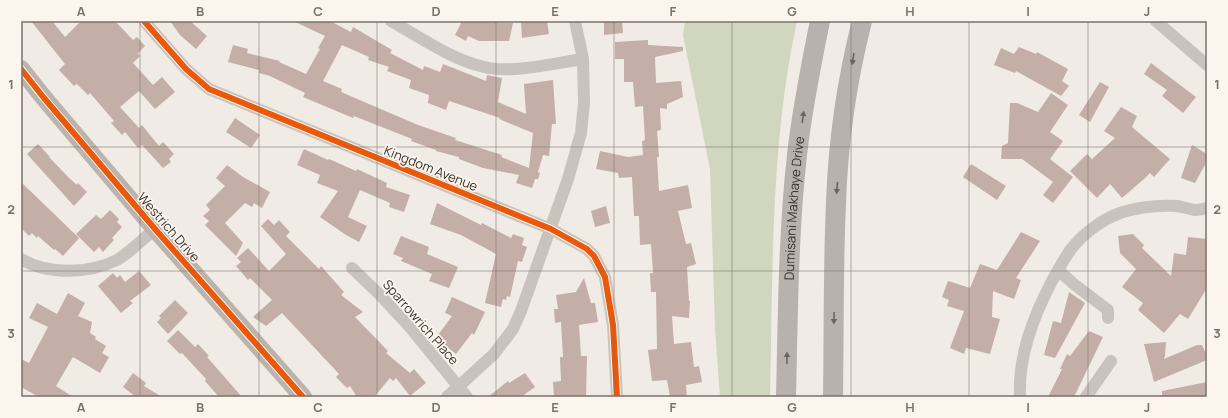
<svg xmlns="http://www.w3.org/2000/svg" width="1228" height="418" font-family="Manrope,sans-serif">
	<rect width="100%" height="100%" fill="#f0ebe5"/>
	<path fill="#d1d6bf" d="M 685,21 L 797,21 C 770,144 773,272 770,397 L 720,397 L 715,329 L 710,169 L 683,35 Z"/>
	<path fill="#c3afa7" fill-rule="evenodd" d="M 31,21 L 52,21 L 65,37 L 81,21 L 115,21 L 133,40 L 137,37 L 145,46 L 138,53 L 140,56 L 133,63 L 153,85 L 162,77 L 175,92 L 155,109 L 139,91 L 120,107 L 139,128 L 142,125 L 159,146 L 163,142 L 174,154 L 169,159 L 171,162 L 163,168 L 142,145 L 138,148 L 125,132 L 122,135 L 111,123 L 114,121 L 90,93 L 88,95 L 77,84 L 74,86 L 59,70 L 65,64 Z
		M 170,21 L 190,21 L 207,36 L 196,49 L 180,35 Z
		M 293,21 L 330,21 L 351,32 L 353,27 L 392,50 L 390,53 L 423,70 L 424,66 L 440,72 L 443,64 L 486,81 L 487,75 L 502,78 L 498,102 L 526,114 L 524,84 L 553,80 L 556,124 L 552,124 L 549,156 L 543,155 L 538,172 L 540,173 L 538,179 L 535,179 L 532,188 L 516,183 L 519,175 L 483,168 L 459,159 L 459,157 L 436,151 L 436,150 L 411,141 L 412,139 L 354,116 L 353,118 L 303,97 L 305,93 L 270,76 L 259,73 L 259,70 L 228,62 L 233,45 L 248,49 L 247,53 L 280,61 L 279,62 L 306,74 L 320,49 L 318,48 L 325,36 ZM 342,45 L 369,57 L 368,60 L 389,67 L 387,71 L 411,80 L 409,88 L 429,95 L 428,103 L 446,110 L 449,101 L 500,118 L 499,119 L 533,133 L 529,168 L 501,157 L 502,155 L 455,140 L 456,138 L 418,125 L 341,92 L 342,89 L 323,81 Z
		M 462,21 L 513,23 L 509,41 L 479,41 L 468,36 L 466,41 L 455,35 Z
		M 529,21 L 547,21 L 549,34 L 522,38 L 521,22 Z
		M 604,21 L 622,21 L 623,33 L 604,35 Z
		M 648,40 L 648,45 L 683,47 L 683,51 L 655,57 L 656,83 L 681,81 L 683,97 L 667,104 L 667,109 L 660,108 L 661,130 L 657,131 L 659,157 L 657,157 L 659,191 L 688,185 L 692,208 L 678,211 L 686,244 L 691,243 L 696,264 L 687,267 L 689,301 L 690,301 L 689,318 L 672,316 L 674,344 L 691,342 L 694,367 L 699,366 L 702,382 L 686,385 L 687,397 L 670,397 L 667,380 L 652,381 L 648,350 L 657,349 L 656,292 L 651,292 L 650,273 L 653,273 L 651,244 L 640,245 L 639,216 L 634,216 L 632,177 L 619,178 L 618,173 L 596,169 L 600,151 L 628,157 L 643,155 L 642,141 L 645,140 L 643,106 L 635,107 L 633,82 L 624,82 L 624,59 L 615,59 L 615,42 Z
		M 1019,47 L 1036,54 L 1037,52 L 1068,69 L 1062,81 L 1069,86 L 1061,96 L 1016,71 L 1015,73 L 994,65 L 1001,48 L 1014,54 Z
		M 1151,63 L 1196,97 L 1183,113 L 1162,96 L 1167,90 L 1144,74 Z
		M 1100,82 L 1109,87 L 1090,122 L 1079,115 Z
		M 1051,93 L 1068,105 L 1050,132 L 1063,141 L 1050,159 L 1073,177 L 1053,203 L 1043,195 L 1053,182 L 1022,159 L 1001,159 L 1002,146 L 1008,143 L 1010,103 L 1017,103 L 1038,112 Z
		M 1121,107 L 1137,116 L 1132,127 L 1170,159 L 1154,177 L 1150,173 L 1144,179 L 1122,198 L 1110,184 L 1097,198 L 1070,171 L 1087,154 L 1092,159 L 1115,138 L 1104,131 Z
		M 235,118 L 260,135 L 251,148 L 226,132 Z
		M 38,144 L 50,157 L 49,157 L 69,178 L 77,185 L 78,183 L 87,192 L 74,206 L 27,154 Z
		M 1192,145 L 1207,154 L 1207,161 L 1195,183 L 1181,178 Z
		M 304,149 L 328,160 L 329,159 L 356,171 L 357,169 L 387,183 L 386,187 L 410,195 L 404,212 L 389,207 L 390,203 L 360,190 L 348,217 L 367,226 L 359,242 L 346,235 L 320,217 L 338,191 L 317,183 L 320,175 L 297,165 Z
		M 971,164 L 1006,186 L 997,200 L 963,177 Z
		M 227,165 L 243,177 L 270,192 L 262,208 L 254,203 L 252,207 L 245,203 L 225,223 L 243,243 L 236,256 L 205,225 L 209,221 L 203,216 L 210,210 L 206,205 L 225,186 L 216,178 Z
		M 21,182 L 79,238 L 63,256 L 55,249 L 54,250 L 38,236 L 37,238 L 32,233 L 29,236 L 21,228 Z
		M 437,203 L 481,225 L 482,223 L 511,238 L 513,234 L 524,238 L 522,245 L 527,247 L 522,262 L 518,261 L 510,297 L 507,296 L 506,300 L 503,299 L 501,307 L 485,303 L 496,254 L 461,235 L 430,224 Z
		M 606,206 L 610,223 L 595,227 L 591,211 Z
		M 110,210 L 119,219 L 117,222 L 122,227 L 112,238 L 114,240 L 103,252 L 99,247 L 94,252 L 76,234 L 96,215 L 101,219 Z
		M 268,219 L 274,225 L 279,220 L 290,232 L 286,236 L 319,269 L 321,266 L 344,292 L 341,295 L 363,312 L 355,317 L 388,351 L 386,353 L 410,373 L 414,369 L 426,383 L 410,396 L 396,378 L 393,381 L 390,378 L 374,397 L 357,397 L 350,386 L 347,388 L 336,377 L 339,374 L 282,313 L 266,326 L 253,317 L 272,300 L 250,278 L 248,280 L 236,266 L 241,262 L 237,258 L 248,248 L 269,271 L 286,254 L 261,226 Z
		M 1021,232 L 1040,241 L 1016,278 L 1021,280 L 1014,299 L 993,291 L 992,317 L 1000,319 L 990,354 L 966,348 L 964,354 L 950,348 L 964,311 L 947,306 L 949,300 L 942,297 L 948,281 L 970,288 L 980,264 L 997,270 Z
		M 1133,234 L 1144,245 L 1142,248 L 1171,276 L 1174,253 L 1186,255 L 1188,237 L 1207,239 L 1207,288 L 1188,319 L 1180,314 L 1164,333 L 1138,310 L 1143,303 L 1122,287 L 1136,269 L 1120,253 L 1118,236 Z
		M 401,236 L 429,247 L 427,254 L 458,267 L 449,288 L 429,281 L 432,274 L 401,261 L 403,258 L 393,254 Z
		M 139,271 L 151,285 L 130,301 L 133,303 L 121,313 L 98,286 L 113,273 L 117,278 L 120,275 L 125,282 Z
		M 584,278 L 591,303 L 595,303 L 598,322 L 579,325 L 581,356 L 587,356 L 586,397 L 554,397 L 553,382 L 561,381 L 560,357 L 563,357 L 561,322 L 555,323 L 554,309 L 558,309 L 556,295 L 576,292 Z
		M 1069,292 L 1085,303 L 1055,358 L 1044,355 L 1053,321 L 1061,323 Z
		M 68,293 L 85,303 L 78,316 L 92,322 L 90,333 L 96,337 L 95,339 L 106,346 L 102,353 L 109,357 L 100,373 L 73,357 L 56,386 L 73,397 L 39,397 L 21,387 L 21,359 L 29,363 L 48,327 L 29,318 L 37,303 L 57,314 Z
		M 452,297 L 485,312 L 474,335 L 472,333 L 456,354 L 442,343 L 444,340 L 438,335 L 452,316 L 445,313 Z
		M 175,300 L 188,313 L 168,334 L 157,322 L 161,318 L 159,316 Z
		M 178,330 L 195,347 L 198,344 L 209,356 L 207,357 L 242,397 L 219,397 L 205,381 L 206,379 L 182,353 L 180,354 L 167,341 Z
		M 1089,331 L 1103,337 L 1074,397 L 1048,397 L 1062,369 L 1060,369 L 1067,354 L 1070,356 Z
		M 1166,342 L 1165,356 L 1164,359 L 1197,345 L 1202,345 L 1207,356 L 1207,360 L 1154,382 L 1144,344 Z
		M 133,373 L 146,383 L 144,386 L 162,397 L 136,397 L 123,387 Z
		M 525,373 L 535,387 L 521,397 L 488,397 L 508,381 L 509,383 Z
		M 1207,382 L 1207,397 L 1162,397 L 1162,391 Z"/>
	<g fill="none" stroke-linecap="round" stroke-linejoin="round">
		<path stroke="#c9c3be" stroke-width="12" d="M 144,21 L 186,69 L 209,89 L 551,229 L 587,249 L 594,256 L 605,277 L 613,325 L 617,397
			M 391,21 C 420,37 450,59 484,67 C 511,74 555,63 583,59
			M 1156,21 L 1207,65
			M 21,259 C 48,275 89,274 117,260 C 128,254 144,238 155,229
			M 352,268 L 379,294 L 408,325 L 467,397
			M 1058,270 L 1075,285 L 1108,310 L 1108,318
			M 447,397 L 494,354 L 513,329 L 521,311 L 568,179 L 581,133 L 584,103 L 583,59 L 575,21
			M 1020,397 C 1018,356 1033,317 1052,281 C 1058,270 1064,259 1071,249 C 1083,234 1101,220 1120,213 C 1138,207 1158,205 1177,206 C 1183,207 1189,209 1195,210 C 1199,210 1203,209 1207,208
			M 1086,397 L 1111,361"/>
		<path stroke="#bab3ae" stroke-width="18" d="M 21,69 L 44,98 L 155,229 L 303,397"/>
		<g stroke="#b8b1ad" stroke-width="20">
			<path id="s1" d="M 786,397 C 788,317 788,235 797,155 C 802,110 811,65 820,21"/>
			<path d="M 833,397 C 834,333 833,268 836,203 C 838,142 847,80 862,21"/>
		</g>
		<g stroke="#fbf5ee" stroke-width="8">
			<path id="cycleway" d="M 144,21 L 186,69 L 209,89 L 551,229 L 587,249 L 594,256 L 605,277 L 613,325 L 617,397
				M 21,69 L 44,98 L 155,229 L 303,397"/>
		</g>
		<use href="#cycleway" stroke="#e8590c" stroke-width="6"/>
	</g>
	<defs><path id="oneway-solid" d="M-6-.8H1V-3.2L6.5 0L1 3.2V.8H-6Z"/></defs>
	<g fill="#6d645f">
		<use href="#oneway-solid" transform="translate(853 59) rotate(99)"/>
		<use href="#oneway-solid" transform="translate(803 117) rotate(-82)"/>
		<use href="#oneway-solid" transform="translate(837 188) rotate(95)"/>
		<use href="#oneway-solid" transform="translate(834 318) rotate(91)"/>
		<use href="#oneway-solid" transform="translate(787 358) rotate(-89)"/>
	</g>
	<path fill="none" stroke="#7a716c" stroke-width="1" stroke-opacity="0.55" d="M 140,21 L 140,397M 259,21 L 259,397M 377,21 L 377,397M 496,21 L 496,397M 614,21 L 614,397M 732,21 L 732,397M 851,21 L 851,397M 969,21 L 969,397M 1088,21 L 1088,397M 21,147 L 1207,147M 21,271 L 1207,271"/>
	<g text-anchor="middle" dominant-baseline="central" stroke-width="3.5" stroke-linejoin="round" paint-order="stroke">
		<g font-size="13" fill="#3b302b" stroke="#fbf5ee">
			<text transform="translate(431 168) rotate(22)">Kingdom Avenue</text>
			<text stroke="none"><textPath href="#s1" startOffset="189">Dumisani Makhaye Drive</textPath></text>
			<text transform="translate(169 227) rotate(49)">Westrich Drive</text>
			<text transform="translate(421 322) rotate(49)">Sparrowrich Place</text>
		</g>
	</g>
	<rect width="1228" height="418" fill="none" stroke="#fbf5ee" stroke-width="44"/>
	<rect x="22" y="22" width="1184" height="374" fill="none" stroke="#7a716c" stroke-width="1.5"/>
	<g font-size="13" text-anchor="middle" font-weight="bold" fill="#7a716c">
		<text x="81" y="16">A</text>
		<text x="200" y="16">B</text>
		<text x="318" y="16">C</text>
		<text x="436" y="16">D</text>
		<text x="555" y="16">E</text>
		<text x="673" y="16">F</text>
		<text x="792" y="16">G</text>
		<text x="910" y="16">H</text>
		<text x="1028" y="16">I</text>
		<text x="1147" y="16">J</text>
		<text x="11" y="89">1</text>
		<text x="1217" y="89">1</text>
		<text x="11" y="214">2</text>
		<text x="1217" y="214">2</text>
		<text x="11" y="338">3</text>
		<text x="1217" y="338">3</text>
		<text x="81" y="412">A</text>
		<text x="200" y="412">B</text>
		<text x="318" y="412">C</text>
		<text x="436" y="412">D</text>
		<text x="555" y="412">E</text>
		<text x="673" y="412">F</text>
		<text x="792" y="412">G</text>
		<text x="910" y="412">H</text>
		<text x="1028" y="412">I</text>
		<text x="1147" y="412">J</text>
	</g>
</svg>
